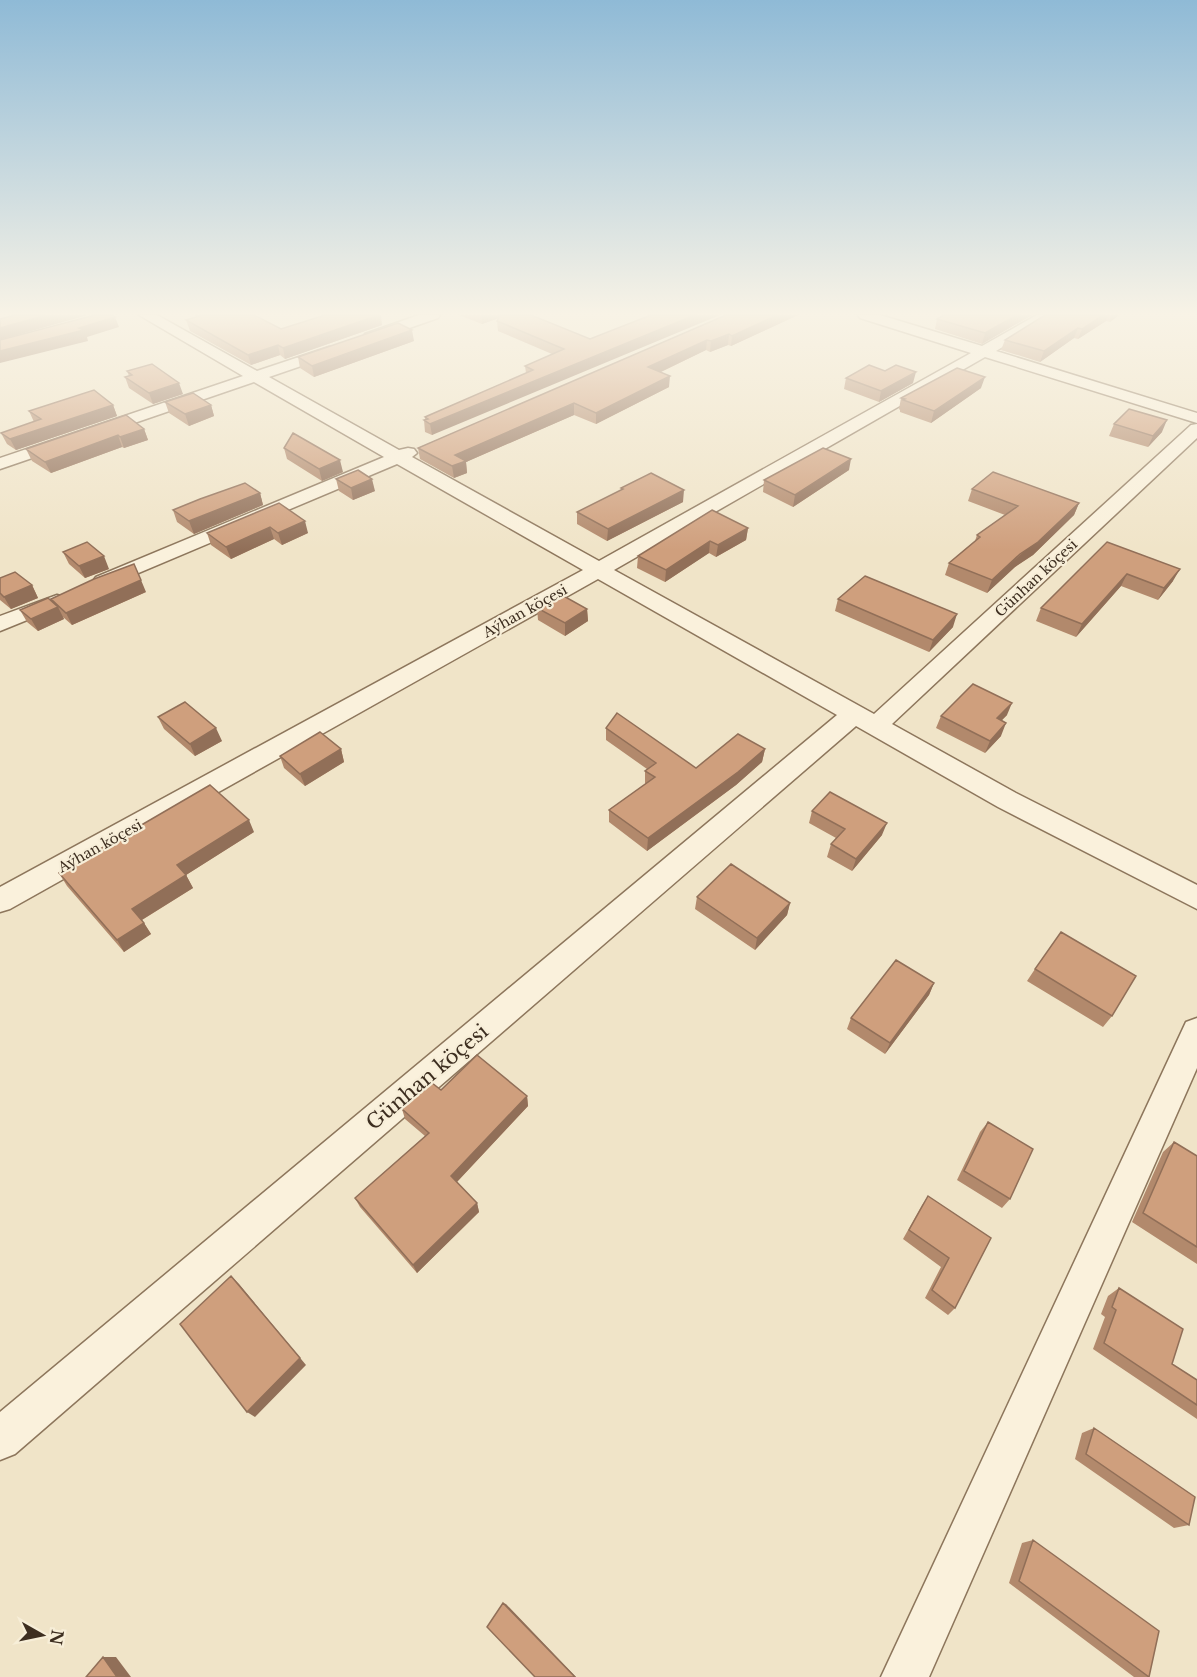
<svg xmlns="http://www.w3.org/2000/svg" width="1197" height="1677" font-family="'Libre Baskerville',serif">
	<rect width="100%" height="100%" fill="#f0e4c8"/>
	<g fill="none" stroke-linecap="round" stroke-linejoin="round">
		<g stroke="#8d765c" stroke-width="3">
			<path id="minor" d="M 139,315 L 157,315 L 257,371 L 329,347 L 339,347 L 341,350 L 339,353 L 269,377 L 399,450 L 408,448 L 414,449 L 417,453 L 412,457 L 599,561 L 971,353 L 860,318 L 858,315 L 880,315 L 982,346 L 1037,315 L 1055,315 L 996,351 L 1197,413 L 1197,423 L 985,357 L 614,570 L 874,714 L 1191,425 L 1197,424 L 1197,438 L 892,724 L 1016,793 L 1197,885 L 1197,909 L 998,807 L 856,726 L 15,1454 L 0,1460 L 0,1412 L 837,715 L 598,579 L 10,909 L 0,912 L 0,887 L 583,570 L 397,464 L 110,585 L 103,587 L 96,585 L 93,581 L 96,577 L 384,457 L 254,382 L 0,469 L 0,458 L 243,376 Z
				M 419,315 L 440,315 L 438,318 L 375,340 L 370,341 L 363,337 L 365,334 Z
				M 57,595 L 64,597 L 68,601 L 64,605 L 0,631 L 0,616 Z
				M 1197,1018 L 1197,1068 L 929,1677 L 881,1677 L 1186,1022 Z"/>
		</g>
		<use href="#minor" fill="#faf1dc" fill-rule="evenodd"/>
	</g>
	<path fill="#b2896c" d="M 194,315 L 254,315 L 281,329 L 382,325 L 285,359 L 280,355 L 251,365 L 190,331 L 186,320 L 197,317 Z
		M 459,315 L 531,315 L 590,339 L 432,435 L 425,432 L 424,420 L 425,420 L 425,417 L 526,373 L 525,366 L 552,354 L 498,331 L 497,321 L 498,318 L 482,324 Z
		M 726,315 L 798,315 L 731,346 L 728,345 L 710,352 L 706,350 L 661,372 L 669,387 L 596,424 L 574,415 L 466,462 L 467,473 L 454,478 L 420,459 L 418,448 Z
		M 1032,315 L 982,344 L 935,329 L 937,319 Z
		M 1045,315 L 1119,315 L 1110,322 L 1106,321 L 1078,339 L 1074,338 L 1040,362 L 1001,350 L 1005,340 Z
		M 414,341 L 314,377 L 300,368 L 298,357 Z
		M 127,371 L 183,394 L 153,404 L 129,388 L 125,377 L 129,376 Z
		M 885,371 L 913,383 L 879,402 L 844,389 L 846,378 Z
		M 981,388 L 931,423 L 900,412 L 900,410 L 899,409 L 901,398 Z
		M 165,402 L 211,405 L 214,416 L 189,426 L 169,413 Z
		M 113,405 L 117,416 L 16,450 L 7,444 L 1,433 L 34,422 L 29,411 Z
		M 1114,424 L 1162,432 L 1148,447 L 1109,436 Z
		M 144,429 L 148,440 L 124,448 L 122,447 L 51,473 L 32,461 L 26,449 Z
		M 284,448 L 343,472 L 322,481 L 287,459 Z
		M 849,470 L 793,507 L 763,492 L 764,480 Z
		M 336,479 L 375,491 L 353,500 L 339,491 Z
		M 621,488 L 683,502 L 607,541 L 577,524 L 577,512 L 621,490 Z
		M 972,489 L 1079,503 L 1074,515 L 1033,555 L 1015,567 L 987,593 L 945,575 L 949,563 L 975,541 L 977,535 L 1005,515 L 968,501 Z
		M 260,493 L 263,505 L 194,534 L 177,522 L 173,510 Z
		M 279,503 L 308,533 L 282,545 L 274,539 L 231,559 L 211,545 L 207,533 Z
		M 748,528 L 746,540 L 716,557 L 709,553 L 665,582 L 637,568 L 638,556 Z
		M 1107,542 L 1173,581 L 1158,600 L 1121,586 L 1076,637 L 1036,621 L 1041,608 Z
		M 63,552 L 109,569 L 85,578 L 69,564 Z
		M 0,578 L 32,585 L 38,598 L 11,609 L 0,600 Z
		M 146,592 L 72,625 L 63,617 L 64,619 L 38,631 L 27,622 L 20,610 L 53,602 L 51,599 Z
		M 838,599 L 953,627 L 929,652 L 835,611 Z
		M 537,608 L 587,609 L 588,621 L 565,636 L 538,620 Z
		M 1007,715 L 1001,721 L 1001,736 L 985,753 L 936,728 L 941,716 Z
		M 158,717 L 222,741 L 195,756 L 164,729 Z
		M 606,728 L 696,768 L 765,749 L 762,762 L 736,785 L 647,851 L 609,822 L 609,810 L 646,784 L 645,783 L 645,771 L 647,769 L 606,740 Z
		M 341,749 L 344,762 L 305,786 L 284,768 L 280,756 Z
		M 812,811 L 882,835 L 852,871 L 827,857 L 831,844 L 836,838 L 809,823 Z
		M 254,832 L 186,875 L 193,888 L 142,920 L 151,934 L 124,952 L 67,886 L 59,873 Z
		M 697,897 L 790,903 L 787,915 L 755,950 L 695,909 Z
		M 1035,969 L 1112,1016 L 1103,1027 L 1027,981 Z
		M 934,983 L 929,995 L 885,1054 L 847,1029 L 851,1018 Z
		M 441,1090 L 527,1096 L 528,1106 L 457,1182 L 477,1203 L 479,1212 L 417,1273 L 360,1207 L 355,1198 L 425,1136 L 405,1119 L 402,1109 Z
		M 988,1122 L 1010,1199 L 1002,1208 L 957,1180 L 980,1132 Z
		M 1174,1142 L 1197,1156 L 1197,1264 L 1132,1222 L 1163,1152 Z
		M 928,1196 L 991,1238 L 955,1308 L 948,1315 L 925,1298 L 941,1267 L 903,1239 L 922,1205 Z
		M 1119,1288 L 1172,1364 L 1197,1380 L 1197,1419 L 1093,1349 L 1105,1317 L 1101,1314 L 1108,1296 Z
		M 1094,1428 L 1189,1525 L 1174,1528 L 1075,1459 L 1082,1433 Z
		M 1033,1540 L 1149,1677 L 1134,1677 L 1009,1583 L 1022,1543 Z"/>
	<path fill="#916f58" d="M 46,315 L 88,315 L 0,340 L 0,328 Z
		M 379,315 L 381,315 L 382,325 L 285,359 L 283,348 Z
		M 481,315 L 505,316 L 482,324 Z
		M 695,315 L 720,315 L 432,435 L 430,424 Z
		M 777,315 L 798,315 L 731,346 L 732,336 Z
		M 1017,315 L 1032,315 L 982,344 L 985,333 Z
		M 1103,315 L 1109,315 L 1106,321 L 1078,339 L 1082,329 Z
		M 1112,315 L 1119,315 L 1110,322 Z
		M 115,317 L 119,327 L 87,337 L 88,341 L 0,363 L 0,351 Z
		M 1078,328 L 1074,338 L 1040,362 L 1044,351 Z
		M 412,330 L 414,341 L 314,377 L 312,366 Z
		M 729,334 L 728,345 L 710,352 L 711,341 Z
		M 707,340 L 706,350 L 648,378 L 648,367 Z
		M 278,345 L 280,355 L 251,365 L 248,355 Z
		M 916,372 L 913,383 L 879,402 L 881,391 Z
		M 670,376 L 669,387 L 596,424 L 596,413 Z
		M 985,377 L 981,388 L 931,423 L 934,411 Z
		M 179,383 L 183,394 L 153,404 L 149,393 Z
		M 574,403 L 574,415 L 466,462 L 467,473 L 454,478 L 452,466 L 455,455 Z
		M 113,405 L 117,416 L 16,450 L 10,439 Z
		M 211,405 L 214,416 L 189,426 L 185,414 Z
		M 1167,420 L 1162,432 L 1148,447 L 1153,436 Z
		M 144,429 L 148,440 L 124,448 L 120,437 Z
		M 118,435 L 122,447 L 51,473 L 45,462 Z
		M 851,459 L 849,470 L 793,507 L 795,495 Z
		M 340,460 L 343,472 L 322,481 L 319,469 Z
		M 372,479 L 375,491 L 353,500 L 351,488 Z
		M 684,490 L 683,502 L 607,541 L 608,529 Z
		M 260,493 L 263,505 L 194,534 L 189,521 Z
		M 1079,503 L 1074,515 L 1033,555 L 1015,567 L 987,593 L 992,580 Z
		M 305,521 L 308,533 L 282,545 L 278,533 Z
		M 270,527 L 274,539 L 231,559 L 226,547 Z
		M 748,528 L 746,540 L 716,557 L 718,545 Z
		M 710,541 L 709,553 L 665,582 L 666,570 Z
		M 104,556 L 109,569 L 85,578 L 79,566 Z
		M 1180,569 L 1173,581 L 1158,600 L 1164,588 Z
		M 1127,574 L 1121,586 L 1076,637 L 1082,624 Z
		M 141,580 L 146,592 L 72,625 L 66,613 Z
		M 32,585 L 38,598 L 11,609 L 4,597 Z
		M 58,607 L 64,619 L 38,631 L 31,619 Z
		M 587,609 L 588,621 L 565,636 L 565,623 Z
		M 957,614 L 953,627 L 929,652 L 933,640 Z
		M 1012,703 L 1007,715 L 991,731 L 997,718 Z
		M 1006,723 L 1001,736 L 985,753 L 990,741 Z
		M 216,728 L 222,741 L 195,756 L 190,744 Z
		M 341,749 L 344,762 L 305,786 L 300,774 Z
		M 765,749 L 762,762 L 736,785 L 647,851 L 648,838 Z
		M 249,820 L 254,832 L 186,875 L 193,888 L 140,921 L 132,909 L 177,865 Z
		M 887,823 L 882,835 L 852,871 L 856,859 Z
		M 790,903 L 787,915 L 755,950 L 757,938 Z
		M 144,923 L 151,934 L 124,952 L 117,940 Z
		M 934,983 L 929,995 L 885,1054 L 890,1043 Z
		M 527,1096 L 528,1106 L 454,1185 L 451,1176 Z
		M 477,1203 L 479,1212 L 417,1273 L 413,1265 Z
		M 231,1276 L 239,1284 L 306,1365 L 255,1417 L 247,1412 Z
		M 503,1603 L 506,1604 L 576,1677 L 575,1677 Z
		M 103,1657 L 116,1657 L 131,1677 L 117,1677 Z"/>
	<path fill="#cf9f7d" stroke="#916f58" stroke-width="1.5" d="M 15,315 L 46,315 L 0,328 L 0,319 Z
		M 95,315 L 112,315 L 115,317 L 79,328 L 84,330 L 0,351 L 0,340 Z
		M 203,315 L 254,315 L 281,329 L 325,315 L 379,315 L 283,348 L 278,345 L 248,355 L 186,320 Z
		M 500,315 L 531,315 L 590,339 L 651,315 L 695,315 L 430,424 L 424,420 L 428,419 L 425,417 L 533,370 L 525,366 L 564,349 L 497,321 Z
		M 726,315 L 777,315 L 732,336 L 729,334 L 711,341 L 707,340 L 648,367 L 670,376 L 596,413 L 574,403 L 455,455 L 466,461 L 452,466 L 418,448 Z
		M 944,315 L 1017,315 L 985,333 L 937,319 Z
		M 1045,315 L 1103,315 L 1082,329 L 1078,328 L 1044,351 L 1005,340 Z
		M 398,323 L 412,330 L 312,366 L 298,357 Z
		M 152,364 L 179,383 L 149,393 L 125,377 L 132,375 L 127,371 Z
		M 869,365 L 885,371 L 896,365 L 916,372 L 881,391 L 846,378 Z
		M 957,368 L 985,377 L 934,411 L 903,400 L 905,399 L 901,398 Z
		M 94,390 L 113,405 L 10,439 L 1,433 L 41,419 L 29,411 Z
		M 193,393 L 211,405 L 185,414 L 165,402 Z
		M 1129,409 L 1167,420 L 1153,436 L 1114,424 Z
		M 126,415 L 144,429 L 120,437 L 118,435 L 45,462 L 26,449 Z
		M 293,433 L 340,460 L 319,469 L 284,448 Z
		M 823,448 L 851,459 L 795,495 L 764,480 Z
		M 358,470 L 372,479 L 351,488 L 336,479 Z
		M 993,472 L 1079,503 L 1038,542 L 1020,554 L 992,580 L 949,563 L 980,537 L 977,535 L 1018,506 L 972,489 Z
		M 651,473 L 684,490 L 608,529 L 577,512 L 623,489 L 621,488 Z
		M 245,483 L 260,493 L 189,521 L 173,510 L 200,499 Z
		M 279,503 L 305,521 L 278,533 L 270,527 L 226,547 L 207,533 Z
		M 712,510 L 748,528 L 718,545 L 710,541 L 666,570 L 638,556 Z
		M 87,542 L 104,556 L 79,566 L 63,552 Z
		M 1107,542 L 1180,569 L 1164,588 L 1127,574 L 1082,624 L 1041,608 Z
		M 134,564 L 141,580 L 66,613 L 51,599 L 94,579 Z
		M 15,572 L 32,585 L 4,597 L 0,593 L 0,578 Z
		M 865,576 L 957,614 L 933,640 L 838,599 Z
		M 560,594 L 587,609 L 565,623 L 537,608 Z
		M 48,598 L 58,607 L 31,619 L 20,610 Z
		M 973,684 L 1012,703 L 997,718 L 1006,723 L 990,741 L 941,716 Z
		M 185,702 L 216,728 L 190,744 L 158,717 Z
		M 617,713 L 696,768 L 738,734 L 765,749 L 738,772 L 648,838 L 609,810 L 655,777 L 645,771 L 656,763 L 606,728 Z
		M 320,732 L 341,749 L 300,774 L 280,756 Z
		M 210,785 L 249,820 L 177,865 L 186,875 L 132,909 L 144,923 L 117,940 L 59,873 Z
		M 830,792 L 887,823 L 856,859 L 831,844 L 845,829 L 812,811 Z
		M 731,864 L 790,903 L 757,938 L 697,897 Z
		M 1061,932 L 1136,976 L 1112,1016 L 1035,969 Z
		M 896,960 L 934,983 L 890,1043 L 851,1018 Z
		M 477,1055 L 527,1096 L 451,1176 L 477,1203 L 413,1265 L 355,1198 L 429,1133 L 402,1109 L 432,1083 L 441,1090 Z
		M 988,1122 L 1033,1149 L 1010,1199 L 964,1171 Z
		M 1174,1142 L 1197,1156 L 1197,1247 L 1143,1213 Z
		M 928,1196 L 991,1238 L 955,1308 L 932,1290 L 949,1258 L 909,1230 Z
		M 231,1276 L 300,1358 L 247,1412 L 180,1324 Z
		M 1119,1288 L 1183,1329 L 1172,1364 L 1197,1380 L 1197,1405 L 1104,1343 L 1116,1310 L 1112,1307 Z
		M 1094,1428 L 1195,1497 L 1189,1525 L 1086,1454 Z
		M 1033,1540 L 1159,1631 L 1149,1677 L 1019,1581 Z
		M 503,1603 L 575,1677 L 535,1677 L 487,1627 Z
		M 103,1657 L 117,1677 L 86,1677 Z"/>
	<linearGradient id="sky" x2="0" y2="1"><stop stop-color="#8fbad6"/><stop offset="0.57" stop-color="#f8f3e6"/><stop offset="1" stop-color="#f8f3e6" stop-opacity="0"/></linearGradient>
	<rect width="1197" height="550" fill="url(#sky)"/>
	<g text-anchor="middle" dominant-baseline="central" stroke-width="4.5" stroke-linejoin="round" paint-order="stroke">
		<g font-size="14" fill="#3d2e20" stroke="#f7eed8">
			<text transform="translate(1036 578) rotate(-43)">Günhan köçesi</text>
			<text transform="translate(525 611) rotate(-29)">Aýhan köçesi</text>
			<text transform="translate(100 846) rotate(-29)">Aýhan köçesi</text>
		</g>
		<g font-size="20" fill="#3d2e20" stroke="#f7eed8">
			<text transform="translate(427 1077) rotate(-40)">Günhan köçesi</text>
		</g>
	</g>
	<g transform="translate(42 1635) rotate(99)" stroke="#f7eed8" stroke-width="4.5" paint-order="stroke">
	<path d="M0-4.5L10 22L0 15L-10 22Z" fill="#3d2e20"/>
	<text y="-9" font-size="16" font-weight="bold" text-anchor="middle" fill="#3d2e20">N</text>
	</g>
</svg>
